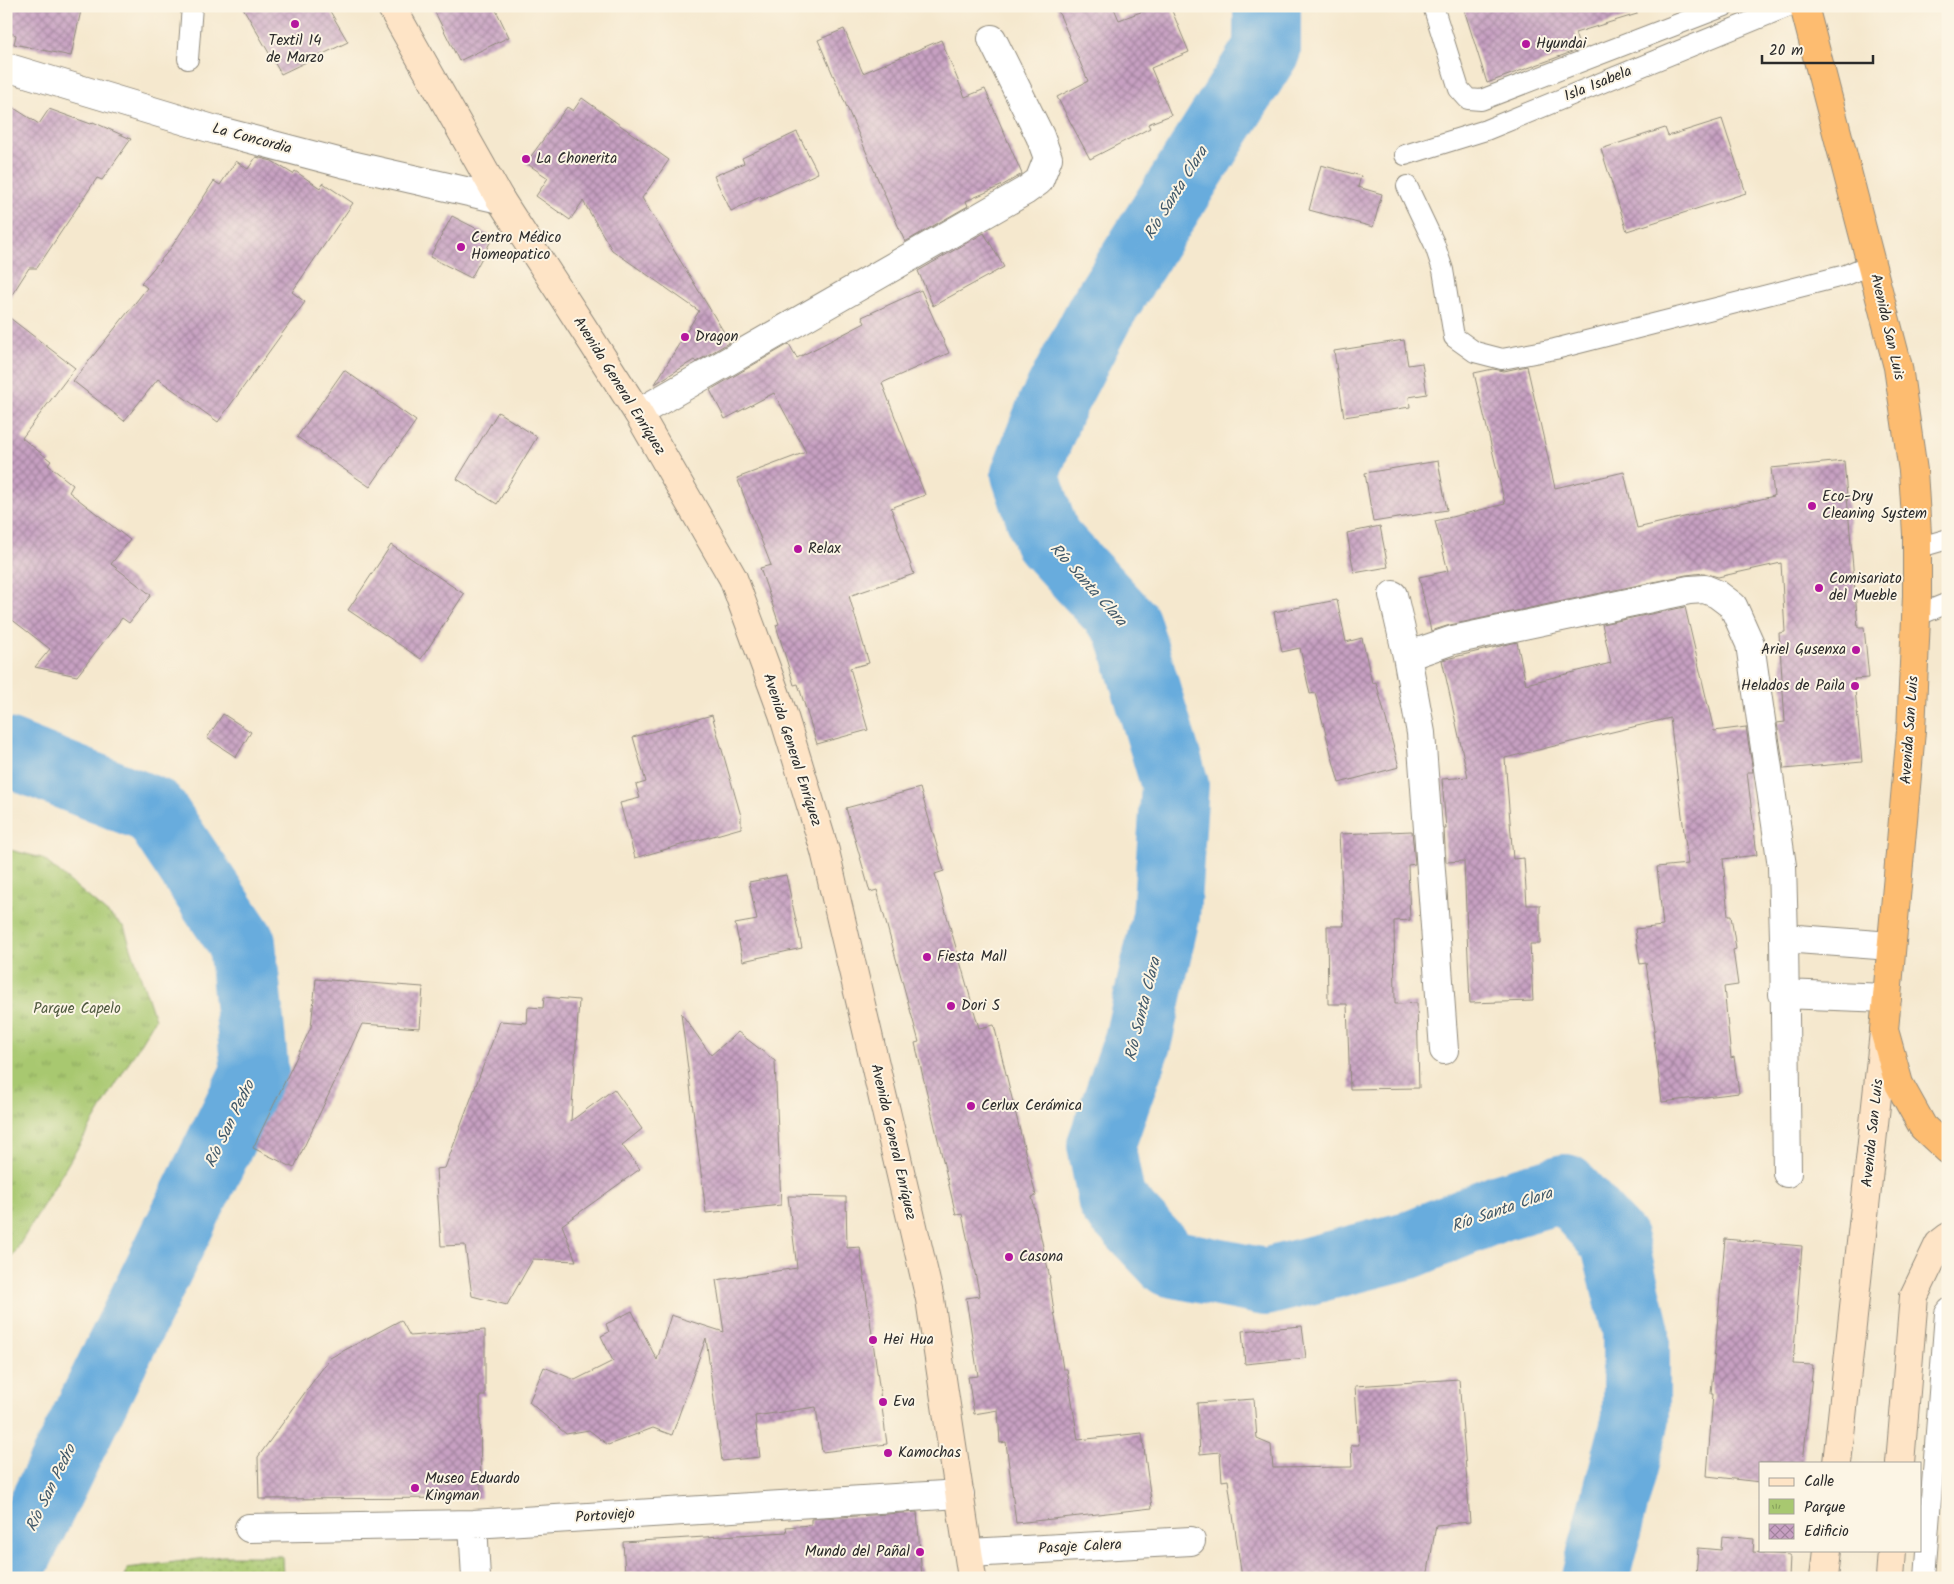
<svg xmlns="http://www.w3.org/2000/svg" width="1954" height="1584" font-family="Kalam,sans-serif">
	<defs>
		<pattern id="grass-dots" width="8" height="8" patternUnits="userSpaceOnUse" patternTransform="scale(1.25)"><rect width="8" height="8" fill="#a8c870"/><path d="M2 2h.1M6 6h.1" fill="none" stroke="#89a35c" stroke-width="1.8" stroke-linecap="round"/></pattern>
		<pattern id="park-tufts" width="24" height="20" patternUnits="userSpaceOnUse" patternTransform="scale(1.25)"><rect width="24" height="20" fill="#a8c870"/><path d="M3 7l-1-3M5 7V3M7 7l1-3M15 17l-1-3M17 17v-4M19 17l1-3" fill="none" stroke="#89a35c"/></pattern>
		<pattern id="building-cross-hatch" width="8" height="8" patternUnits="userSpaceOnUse" patternTransform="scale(1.25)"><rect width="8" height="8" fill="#c7a0c2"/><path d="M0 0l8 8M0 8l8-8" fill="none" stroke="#a2839e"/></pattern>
	</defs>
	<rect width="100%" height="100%" fill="#fcf5e5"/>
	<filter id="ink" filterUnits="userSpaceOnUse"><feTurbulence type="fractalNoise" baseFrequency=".02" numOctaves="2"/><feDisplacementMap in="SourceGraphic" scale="10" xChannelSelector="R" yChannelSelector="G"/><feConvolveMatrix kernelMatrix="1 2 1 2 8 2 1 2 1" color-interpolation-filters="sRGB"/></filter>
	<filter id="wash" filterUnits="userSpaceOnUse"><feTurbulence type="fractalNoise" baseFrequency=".0096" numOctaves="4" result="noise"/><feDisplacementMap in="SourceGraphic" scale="20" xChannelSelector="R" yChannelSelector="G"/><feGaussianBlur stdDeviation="1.12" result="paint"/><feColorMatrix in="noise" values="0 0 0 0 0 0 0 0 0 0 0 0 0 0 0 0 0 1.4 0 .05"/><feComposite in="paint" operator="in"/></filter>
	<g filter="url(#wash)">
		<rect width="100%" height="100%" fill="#f5e8ce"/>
		<path fill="url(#grass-dots)" stroke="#6a7a4e" d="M 223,1556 L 282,1556 L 283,1578 L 125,1578 L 127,1568 Z"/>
		<path fill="url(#park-tufts)" stroke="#6a7a4e" d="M 6,849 L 42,858 L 124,927 L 155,1019 L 6,1267 Z"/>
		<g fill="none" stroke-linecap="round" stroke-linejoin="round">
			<path stroke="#67acdd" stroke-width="68" d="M 1267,6 L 1267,49 L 1100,313 L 1051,407 L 1025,474 L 1047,539 L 1127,625 L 1175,785 L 1166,916 L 1138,1040 L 1101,1145 L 1112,1202 L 1170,1263 L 1265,1282 L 1409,1245 L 1500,1207 L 1565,1188 L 1614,1241 L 1636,1331 L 1636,1419 L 1595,1578
				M 6,752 L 154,811 L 242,943 L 255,1072 L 7,1578"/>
		</g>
		<g id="blocks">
			<path fill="url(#building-cross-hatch)" d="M 6,6 L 82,6 L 71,56 L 14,44 L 16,35 L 6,32 Z
				M 242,6 L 327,6 L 348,42 L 281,74 Z
				M 432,6 L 494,6 L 509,37 L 459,61 Z
				M 1056,6 L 1113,6 L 1119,20 L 1157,6 L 1170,6 L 1189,52 L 1151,68 L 1171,115 L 1148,124 L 1150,128 L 1090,159 L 1057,97 L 1088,81 Z
				M 1463,6 L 1636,6 L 1637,14 L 1575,33 L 1580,49 L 1487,83 Z
				M 844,29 L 863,73 L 941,40 L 965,97 L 985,89 L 1022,174 L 1003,185 L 966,201 L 968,206 L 905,242 L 818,40 Z
				M 582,98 L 669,160 L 642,198 L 730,342 L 696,362 L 694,360 L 655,384 L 699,311 L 612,250 L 583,201 L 570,220 L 536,196 L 548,178 L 526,163 L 567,107 L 573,111 Z
				M 6,103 L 39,124 L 49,109 L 91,124 L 93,122 L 131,139 L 102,180 L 97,178 L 37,268 L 29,268 L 6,304 Z
				M 1722,119 L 1746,193 L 1627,231 L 1601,149 L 1665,128 L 1668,136 Z
				M 797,132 L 818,173 L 762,199 L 760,197 L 731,211 L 714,176 L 744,163 L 742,158 Z
				M 256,157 L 272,161 L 293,174 L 295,171 L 320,188 L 323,183 L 353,203 L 292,292 L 305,302 L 218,422 L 158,379 L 124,421 L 73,381 L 147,288 L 141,283 L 171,248 L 214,181 L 220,185 L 236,161 L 248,169 Z
				M 1321,165 L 1361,176 L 1358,187 L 1382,194 L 1373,227 L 1309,210 Z
				M 452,216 L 493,237 L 471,278 L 430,257 Z
				M 984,233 L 1004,267 L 933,306 L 918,271 Z
				M 921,290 L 949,353 L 882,383 L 925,495 L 891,508 L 914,574 L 849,596 L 869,663 L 850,668 L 868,730 L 817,744 L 798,684 L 794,685 L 776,625 L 779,624 L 760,568 L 771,565 L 737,478 L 806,452 L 774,393 L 725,419 L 710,390 L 789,344 L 797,358 L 865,323 L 862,317 Z
				M 6,315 L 75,368 L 22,438 L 51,461 L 48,465 L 73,485 L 69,492 L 130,540 L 111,564 L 151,595 L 129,623 L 122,618 L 77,676 L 35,667 L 50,649 L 6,615 Z
				M 1404,340 L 1408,365 L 1422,363 L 1427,394 L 1409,397 L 1410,407 L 1344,417 L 1334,351 Z
				M 1527,366 L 1555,488 L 1624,472 L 1637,528 L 1774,496 L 1771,468 L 1844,461 L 1858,627 L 1864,627 L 1869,678 L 1854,679 L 1862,762 L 1784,769 L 1777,723 L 1785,722 L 1779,633 L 1785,632 L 1781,563 L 1718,577 L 1704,573 L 1686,575 L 1450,625 L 1431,631 L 1419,577 L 1448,571 L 1435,521 L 1505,504 L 1474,373 L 1493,369 L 1504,371 Z
				M 344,370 L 416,421 L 370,487 L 297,437 Z
				M 498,412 L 537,437 L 497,504 L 457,479 Z
				M 1438,461 L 1447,510 L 1373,522 L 1365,473 Z
				M 1380,526 L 1388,567 L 1354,573 L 1347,533 Z
				M 391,545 L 464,594 L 421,659 L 348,610 Z
				M 1337,600 L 1346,642 L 1362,638 L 1372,683 L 1376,682 L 1399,767 L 1339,783 L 1315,693 L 1310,694 L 1300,648 L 1282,652 L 1274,612 Z
				M 1685,607 L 1714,731 L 1746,727 L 1753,772 L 1747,772 L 1757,855 L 1723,859 L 1728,916 L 1731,916 L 1736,949 L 1733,950 L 1738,985 L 1724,987 L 1731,1058 L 1734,1057 L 1739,1093 L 1662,1102 L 1653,1031 L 1655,1030 L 1646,963 L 1640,964 L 1635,929 L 1663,926 L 1657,867 L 1688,864 L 1670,718 L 1505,758 L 1513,859 L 1524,858 L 1527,905 L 1540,905 L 1540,944 L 1530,944 L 1533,1001 L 1470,1003 L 1464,861 L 1446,862 L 1444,829 L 1446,829 L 1442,779 L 1468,777 L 1442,660 L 1517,642 L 1526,684 L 1611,663 L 1602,624 Z
				M 223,714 L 251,732 L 236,757 L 207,738 Z
				M 712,715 L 741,816 L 741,828 L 635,858 L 620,803 L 640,798 L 636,785 L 646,782 L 633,737 Z
				M 920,788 L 944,871 L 935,874 L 979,1028 L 994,1025 L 1036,1196 L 1032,1197 L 1050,1278 L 1049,1278 L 1063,1369 L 1067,1369 L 1078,1440 L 1142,1433 L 1152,1508 L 1016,1523 L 1006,1442 L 1000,1443 L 998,1410 L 974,1414 L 968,1377 L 978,1376 L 966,1298 L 980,1296 L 962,1214 L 956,1215 L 915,1043 L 919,1042 L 877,890 L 870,892 L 846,808 Z
				M 1412,831 L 1415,864 L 1408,865 L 1410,920 L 1394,921 L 1395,1004 L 1417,1003 L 1419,1088 L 1350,1089 L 1347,1004 L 1328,1004 L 1327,926 L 1344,926 L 1339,834 Z
				M 786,875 L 802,948 L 743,961 L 735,924 L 757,920 L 749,882 Z
				M 316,979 L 423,987 L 420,1028 L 362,1024 L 294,1168 L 253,1148 L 311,1027 Z
				M 544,997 L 579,1000 L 571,1121 L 614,1089 L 642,1129 L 622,1145 L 640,1169 L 562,1225 L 576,1261 L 533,1259 L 507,1305 L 472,1296 L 465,1245 L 441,1246 L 436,1169 L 445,1168 L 500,1021 L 527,1023 L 528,1007 L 543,1008 Z
				M 681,1013 L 711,1055 L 738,1032 L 775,1061 L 781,1205 L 706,1213 Z
				M 788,1196 L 846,1197 L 847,1248 L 860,1247 L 887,1444 L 822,1452 L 816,1407 L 755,1416 L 760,1457 L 722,1461 L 706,1338 L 672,1435 L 653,1428 L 608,1445 L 589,1430 L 566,1434 L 529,1402 L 544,1367 L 575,1380 L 613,1361 L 601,1336 L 609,1332 L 606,1324 L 632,1311 L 657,1360 L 671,1315 L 724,1332 L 716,1280 L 797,1268 Z
				M 1725,1239 L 1802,1246 L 1793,1364 L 1813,1365 L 1803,1463 L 1760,1463 L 1760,1482 L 1707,1476 L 1713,1394 L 1711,1394 Z
				M 401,1320 L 410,1336 L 485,1330 L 485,1396 L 480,1396 L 481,1498 L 259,1499 L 258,1457 L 330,1358 Z
				M 1302,1326 L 1306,1358 L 1245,1364 L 1242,1331 Z
				M 1459,1379 L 1470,1522 L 1436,1525 L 1427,1578 L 1242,1578 L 1228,1480 L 1222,1481 L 1220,1452 L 1200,1454 L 1197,1403 L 1254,1399 L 1257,1439 L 1271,1445 L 1273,1468 L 1352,1467 L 1351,1445 L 1359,1445 L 1355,1386 Z
				M 917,1512 L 922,1578 L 681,1578 L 681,1571 L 625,1574 L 623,1542 L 787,1532 L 786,1527 L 811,1525 L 811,1519 Z
				M 1722,1536 L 1754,1539 L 1753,1552 L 1790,1555 L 1789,1578 L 1696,1578 L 1698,1548 L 1721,1550 Z"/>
		</g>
	</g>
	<g filter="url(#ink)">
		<use href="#blocks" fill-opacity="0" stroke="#908a7c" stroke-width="1"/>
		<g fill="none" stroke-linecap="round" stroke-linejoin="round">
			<g stroke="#908a7c" stroke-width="22">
				<path id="lane" d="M 1433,6 L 1459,89 L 1468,99 L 1481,100 L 1725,6
					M 188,59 L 192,6
					M 1405,155 L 1486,130 L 1789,6
					M 1407,186 L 1434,243 L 1443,270 L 1454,337 L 1475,352 L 1502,359 L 1555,349 L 1846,275 L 1872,264
					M 1917,548 L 1948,539
					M 1916,616 L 1948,603
					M 1925,1578 L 1945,1313 L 1948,1309"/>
			</g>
			<g stroke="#908a7c" stroke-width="30">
				<path id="street" d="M 6,67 L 216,130 L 342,163 L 500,199
					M 638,413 L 1025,191 L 1039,181 L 1048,158 L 1040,136 L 992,39
					M 1393,595 L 1407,656
					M 1784,938 L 1787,1173
					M 1783,994 L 1887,998
					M 1444,1050 L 1421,733 L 1407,656 L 1453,640 L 1689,590 L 1705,589 L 1717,594 L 1733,606 L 1750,644 L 1782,866 L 1784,938 L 1891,946
					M 473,1524 L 476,1578
					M 249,1528 L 473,1524 L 960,1494
					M 969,1553 L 1191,1541"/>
			</g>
			<g stroke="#908a7c" stroke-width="30">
				<path id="secondary" d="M 391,6 L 500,199 L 638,413 L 733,578 L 783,714 L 825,851 L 930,1299 L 972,1578
					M 1837,1463 L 1884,1032
					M 1900,1463 L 1914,1296 L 1939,1244 L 1948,1237
					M 1824,1578 L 1827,1550
					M 1890,1578 L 1892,1550"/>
			</g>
			<g stroke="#908a7c" stroke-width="30">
				<path id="highway" d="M 1804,6 L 1898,367 L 1913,471 L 1917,534 L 1917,596 L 1911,731 L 1884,1030 L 1899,1084 L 1923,1127 L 1948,1150"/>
			</g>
			<use href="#lane" stroke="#fff" stroke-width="20"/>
			<use href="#street" stroke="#fff" stroke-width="28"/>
			<use href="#secondary" stroke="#fee4c6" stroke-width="28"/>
			<use href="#highway" stroke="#fdbc70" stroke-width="28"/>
		</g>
	</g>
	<g fill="#b5179e" stroke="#fcf5e5" stroke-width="2">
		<circle cx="295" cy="24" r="5"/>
		<circle cx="1526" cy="44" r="5"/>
		<circle cx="526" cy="159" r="5"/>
		<circle cx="461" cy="247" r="5"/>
		<circle cx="685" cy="337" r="5"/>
		<circle cx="1812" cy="506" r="5"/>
		<circle cx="798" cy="549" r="5"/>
		<circle cx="1819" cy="588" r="5"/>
		<circle cx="1856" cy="650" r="5"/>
		<circle cx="1855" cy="686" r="5"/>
		<circle cx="927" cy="957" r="5"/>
		<circle cx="951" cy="1006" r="5"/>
		<circle cx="971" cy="1106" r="5"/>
		<circle cx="1009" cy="1257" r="5"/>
		<circle cx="873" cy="1340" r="5"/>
		<circle cx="883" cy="1402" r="5"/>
		<circle cx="888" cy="1453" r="5"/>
		<circle cx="415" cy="1488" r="5"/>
		<circle cx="920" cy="1552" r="5"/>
	</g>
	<g text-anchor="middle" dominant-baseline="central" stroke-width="4" stroke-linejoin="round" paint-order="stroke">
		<g font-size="15" fill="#2b2b2b" stroke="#fcf5e5" text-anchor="start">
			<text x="295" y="41" text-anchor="middle">Textil 14<tspan x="295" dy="17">de Marzo</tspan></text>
			<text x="1536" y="44">Hyundai</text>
			<text x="536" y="159">La Chonerita</text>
			<text x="471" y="238">Centro Médico<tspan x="471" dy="17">Homeopatico</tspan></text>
			<text x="695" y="337">Dragon</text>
			<text x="1822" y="497">Eco-Dry<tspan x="1822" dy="17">Cleaning System</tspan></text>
			<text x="808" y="549">Relax</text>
			<text x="1829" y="579">Comisariato<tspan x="1829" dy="17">del Mueble</tspan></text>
			<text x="1846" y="650" text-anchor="end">Ariel Gusenxa</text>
			<text x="1845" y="686" text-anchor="end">Helados de Paila</text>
			<text x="937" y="957">Fiesta Mall</text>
			<text x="961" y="1006">Dori S</text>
			<text x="981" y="1106">Cerlux Cerámica</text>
			<text x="1019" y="1257">Casona</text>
			<text x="883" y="1340">Hei Hua</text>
			<text x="893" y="1402">Eva</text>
			<text x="898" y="1453">Kamochas</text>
			<text x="425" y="1479">Museo Eduardo<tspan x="425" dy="17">Kingman</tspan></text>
			<text x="910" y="1552" text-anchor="end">Mundo del Pañal</text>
		</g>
		<g font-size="15" fill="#2b2b2b" stroke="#fcf5e5">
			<text transform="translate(1598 84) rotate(-22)">Isla Isabela</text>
			<text transform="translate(252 139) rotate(15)">La Concordia</text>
			<text transform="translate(1887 327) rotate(77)">Avenida San Luis</text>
			<text transform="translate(619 386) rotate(58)">Avenida General Enríquez</text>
			<text transform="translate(1910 730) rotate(-86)">Avenida San Luis</text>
			<text transform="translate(792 750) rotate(72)">Avenida General Enríquez</text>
			<text transform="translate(1873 1133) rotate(-84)">Avenida San Luis</text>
			<text transform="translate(893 1142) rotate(77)">Avenida General Enríquez</text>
			<text transform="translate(605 1516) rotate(-4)">Portoviejo</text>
			<text transform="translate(1080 1547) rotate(-3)">Pasaje Calera</text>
		</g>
		<g font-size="15" fill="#505a40" stroke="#fcf5e5">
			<text x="77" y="1009">Parque Capelo</text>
		</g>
		<g font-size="16" font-style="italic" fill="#405869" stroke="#fcf5e5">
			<text transform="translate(1176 193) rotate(-58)">Río Santa Clara</text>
			<text transform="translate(1088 585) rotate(48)">Río Santa Clara</text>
			<text transform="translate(1143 1009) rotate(-76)">Río Santa Clara</text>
			<text transform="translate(230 1124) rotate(-64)">Río San Pedro</text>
			<text transform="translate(1502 1210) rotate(-19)">Río Santa Clara</text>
			<text transform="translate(51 1488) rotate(-64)">Río San Pedro</text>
		</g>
	</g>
	<rect width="1954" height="1584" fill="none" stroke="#fcf5e5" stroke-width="25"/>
	<rect x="1759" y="1462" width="162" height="90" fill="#fcf5e5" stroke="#a8a49b"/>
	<rect x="1769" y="1478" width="25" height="8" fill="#fee4c6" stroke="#a8a49b"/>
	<text x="1804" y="1486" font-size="15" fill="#2b2b2b">Calle</text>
	<rect x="1769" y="1499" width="25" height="15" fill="url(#park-tufts)" stroke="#a8a49b"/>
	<text x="1804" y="1512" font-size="15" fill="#2b2b2b">Parque</text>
	<rect x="1769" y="1524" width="25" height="15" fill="url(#building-cross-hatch)" stroke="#a8a49b"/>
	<text x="1804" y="1536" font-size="15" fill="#2b2b2b">Edificio</text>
	<path d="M1762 55v8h111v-8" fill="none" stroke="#2b2b2b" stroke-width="2.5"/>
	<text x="1769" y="55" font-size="15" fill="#2b2b2b" stroke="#fcf5e5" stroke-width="4" paint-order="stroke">20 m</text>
</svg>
